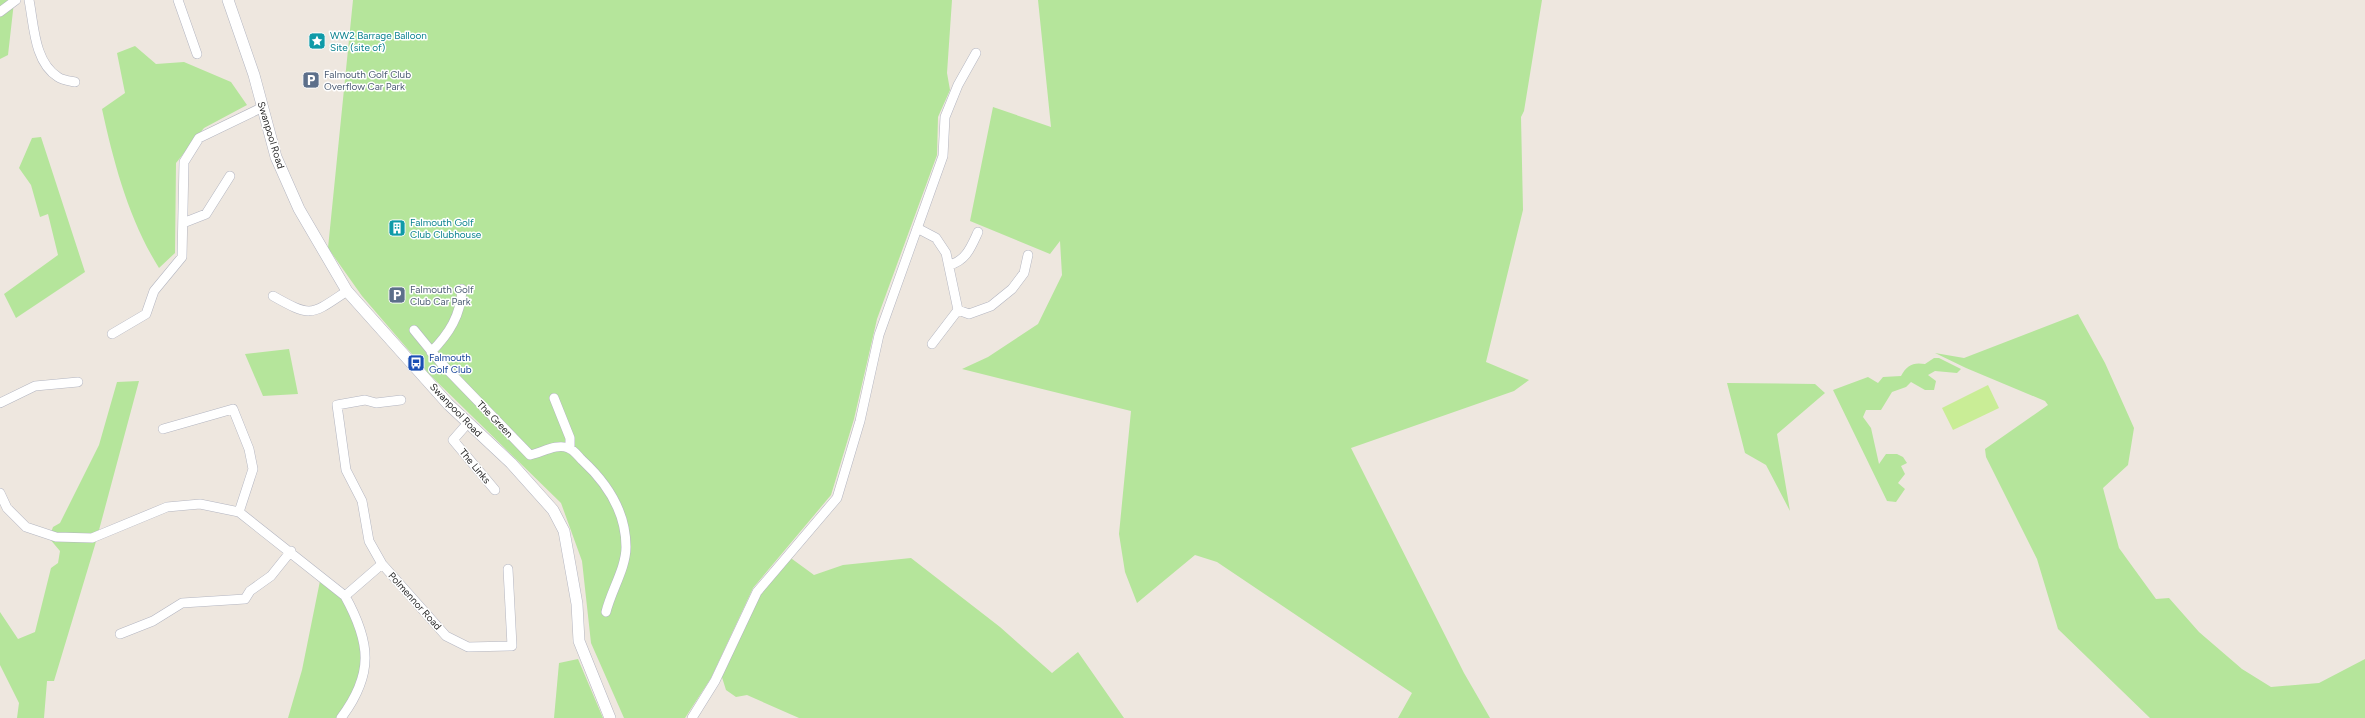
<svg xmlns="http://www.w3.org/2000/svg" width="2365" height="718" font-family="Figtree,sans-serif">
	<rect width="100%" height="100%" fill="#eee7df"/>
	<path fill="#b5e59b" d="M 0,0 L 16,0 L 14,2 L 8,55 L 0,59 Z
		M 353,0 L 952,0 L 947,73 L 950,90 L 938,117 L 937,155 L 877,319 L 854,419 L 831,495 L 753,588 L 711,678 L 685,718 L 624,718 L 591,643 L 582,561 L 561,503 L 430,375 L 362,296 L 328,248 Z
		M 1038,0 L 1542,0 L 1524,111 L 1521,117 L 1523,210 L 1486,362 L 1529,380 L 1514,391 L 1351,448 L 1464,673 L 1490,718 L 1398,718 L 1412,693 L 1217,562 L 1195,555 L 1137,603 L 1125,572 L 1119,534 L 1131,411 L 962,369 L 988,357 L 1038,324 L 1062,275 L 1060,241 L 1050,254 L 970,221 L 993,107 L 1051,127 Z
		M 135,46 L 156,64 L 184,62 L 231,82 L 247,105 L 204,128 L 176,163 L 175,253 L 159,268 C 129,220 114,164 102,109 L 125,93 L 117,53 Z
		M 41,137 L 85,272 L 16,318 L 4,294 L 58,255 L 48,214 L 40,217 L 31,185 L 19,168 L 32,138 Z
		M 2078,314 L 2105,363 L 2134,428 L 2128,465 L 2103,488 L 2119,548 L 2156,599 L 2169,598 L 2199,632 L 2242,669 L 2271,687 L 2319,683 L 2365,659 L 2365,718 L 2150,718 L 2058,629 L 2037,559 L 1986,457 L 1985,449 L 2048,405 L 2045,401 L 1966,368 L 1935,353 L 1964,358 Z
		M 289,349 L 298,394 L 263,396 L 245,354 Z
		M 1934,358 L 1939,358 L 1961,369 L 1957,373 L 1935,371 L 1928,375 L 1936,381 L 1934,390 L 1925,390 L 1911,382 L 1906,387 L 1892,392 L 1881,410 L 1866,410 L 1863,417 L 1871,428 L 1879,464 L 1886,454 L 1897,454 L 1903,457 L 1907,463 L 1901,466 L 1905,474 L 1898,483 L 1905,489 L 1896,502 L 1887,501 L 1833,390 L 1868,377 L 1878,383 L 1883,377 L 1901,376 C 1907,365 1913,362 1925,364 Z
		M 139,381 L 95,545 L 54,681 L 47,681 L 44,718 L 17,718 L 19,703 L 0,665 L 0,612 L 18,639 L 35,632 L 51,568 L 58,563 L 60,551 L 49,538 L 53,527 L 60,523 L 99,445 L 117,382 Z
		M 1727,383 L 1815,384 L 1825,393 L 1777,434 L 1790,511 L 1766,465 L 1745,453 Z
		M 788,556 L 814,575 L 843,565 L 911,558 L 1000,627 L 1052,673 L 1078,652 L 1124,718 L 799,718 L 747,695 L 736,697 L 726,690 L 720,671 L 757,592 Z
		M 321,576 L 345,596 L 364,638 L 363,673 L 341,718 L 288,718 L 302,670 Z
		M 578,659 L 603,718 L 554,718 L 559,663 Z"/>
	<path fill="#c9ed96" d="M 1988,385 L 1999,408 L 1953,430 L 1942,408 Z"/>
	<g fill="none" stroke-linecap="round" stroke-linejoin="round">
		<g stroke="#b3b5c0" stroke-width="10">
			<path id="minor" d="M 29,0 C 34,25 34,62 58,77 C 62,80 70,81 75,82
				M 178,0 L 197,54
				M 0,12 L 16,0
				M 183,223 L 206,214 L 230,176
				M 917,228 L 936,238 L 946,253 L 958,310 L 969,314 L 991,306 L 1012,289 L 1024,273 L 1028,255
				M 949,265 C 966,261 971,247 978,232
				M 273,296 C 312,318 311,315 347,291
				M 414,330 L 441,363 L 530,455 C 541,453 557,443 568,448 C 573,449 578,456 582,460 C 607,483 626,512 626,547 C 626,568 611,591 606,612
				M 112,334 L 146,314 L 154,291 L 182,257 L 184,162 L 199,138 L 263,107
				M 932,344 L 958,310
				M 431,352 C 449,334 461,315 462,289
				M 554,398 L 570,438 L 570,449
				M 0,403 L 35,386 L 78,382
				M 467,424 L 453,440 L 495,490
				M 163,429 L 233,409 L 249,449 L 253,469 L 239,512
				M 0,493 L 7,508 L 26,527 L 56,537 L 92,538 L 167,507 L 200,504 L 239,512 L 345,596 C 371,643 374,674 341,718
				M 382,564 L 369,541 L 362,501 L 346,470 L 337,405 L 365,400 L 376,403 L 401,400
				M 345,596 L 382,564 L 446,636 L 468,647 L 512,646 L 508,569
				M 120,634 L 153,621 L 182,603 L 245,599 L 250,591 L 271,576 L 291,551
				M 692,718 L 715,681 L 757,592 L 837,498 L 860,421 L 879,335 L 943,156 L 945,117 L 958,85 L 976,53"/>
		</g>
		<g stroke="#b3b5c0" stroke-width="12">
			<path id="tertiary" d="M 228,0 L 254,75 L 276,157 L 299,209 L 347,291 L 448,404 L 511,463 L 553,510 L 564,531 L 577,604 L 579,641 L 610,718"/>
		</g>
		<use href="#minor" stroke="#fff" stroke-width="9"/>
		<use href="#tertiary" stroke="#fff" stroke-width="11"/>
	</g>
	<defs>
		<g id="sight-square" transform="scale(0.9)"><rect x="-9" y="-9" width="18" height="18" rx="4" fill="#0f9aa8" stroke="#fff"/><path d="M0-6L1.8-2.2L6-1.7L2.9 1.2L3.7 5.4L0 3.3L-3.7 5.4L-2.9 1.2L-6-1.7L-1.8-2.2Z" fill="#fff"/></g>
		<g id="parking-square" transform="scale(0.9)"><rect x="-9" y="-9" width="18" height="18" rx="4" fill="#5c6f8a" stroke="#fff"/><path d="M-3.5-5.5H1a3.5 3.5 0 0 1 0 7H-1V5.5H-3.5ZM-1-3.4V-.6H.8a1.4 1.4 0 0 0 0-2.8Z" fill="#fff"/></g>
		<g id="building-square" transform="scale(0.9)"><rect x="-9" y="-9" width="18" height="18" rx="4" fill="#0f9aa8" stroke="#fff"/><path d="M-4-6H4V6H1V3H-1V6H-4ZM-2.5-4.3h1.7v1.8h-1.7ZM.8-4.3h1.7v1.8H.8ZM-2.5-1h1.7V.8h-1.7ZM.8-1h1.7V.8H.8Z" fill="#fff"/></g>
		<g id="bus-square" transform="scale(0.9)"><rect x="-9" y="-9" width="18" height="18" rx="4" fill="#1a4fb4" stroke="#fff"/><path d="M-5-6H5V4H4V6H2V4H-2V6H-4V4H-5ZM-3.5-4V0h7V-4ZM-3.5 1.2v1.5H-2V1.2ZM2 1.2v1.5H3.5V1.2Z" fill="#fff"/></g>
	</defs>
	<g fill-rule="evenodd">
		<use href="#sight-square" x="317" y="41"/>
		<use href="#parking-square" x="311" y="80"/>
		<use href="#building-square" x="397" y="228"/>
		<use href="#parking-square" x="397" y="295"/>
		<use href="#bus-square" x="416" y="363"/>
	</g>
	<g text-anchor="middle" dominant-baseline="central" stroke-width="3" stroke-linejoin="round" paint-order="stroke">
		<g font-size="10" fill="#0d838f" stroke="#fff" text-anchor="start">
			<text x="330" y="35">WW2 Barrage Balloon<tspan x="330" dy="12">Site (site of)</tspan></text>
			<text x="410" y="222">Falmouth Golf<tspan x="410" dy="12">Club Clubhouse</tspan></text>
		</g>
		<g font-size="10" fill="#4e5e75" stroke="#fff" text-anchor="start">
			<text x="324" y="74">Falmouth Golf Club<tspan x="324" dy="12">Overflow Car Park</tspan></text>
			<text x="410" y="289">Falmouth Golf<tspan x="410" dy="12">Club Car Park</tspan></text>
		</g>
		<g font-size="10" fill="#2d2d2d" stroke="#fff">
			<text transform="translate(271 135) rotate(73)">Swanpool Road</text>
			<text transform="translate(456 410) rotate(46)">Swanpool Road</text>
			<text transform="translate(495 419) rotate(46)">The Green</text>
			<text transform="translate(475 466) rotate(50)">The Links</text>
			<text transform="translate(415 601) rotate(48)">Polmennor Road</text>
		</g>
		<g font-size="10" fill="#164399" stroke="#fff" text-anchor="start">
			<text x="429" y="357">Falmouth<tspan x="429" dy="12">Golf Club</tspan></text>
		</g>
	</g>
</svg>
